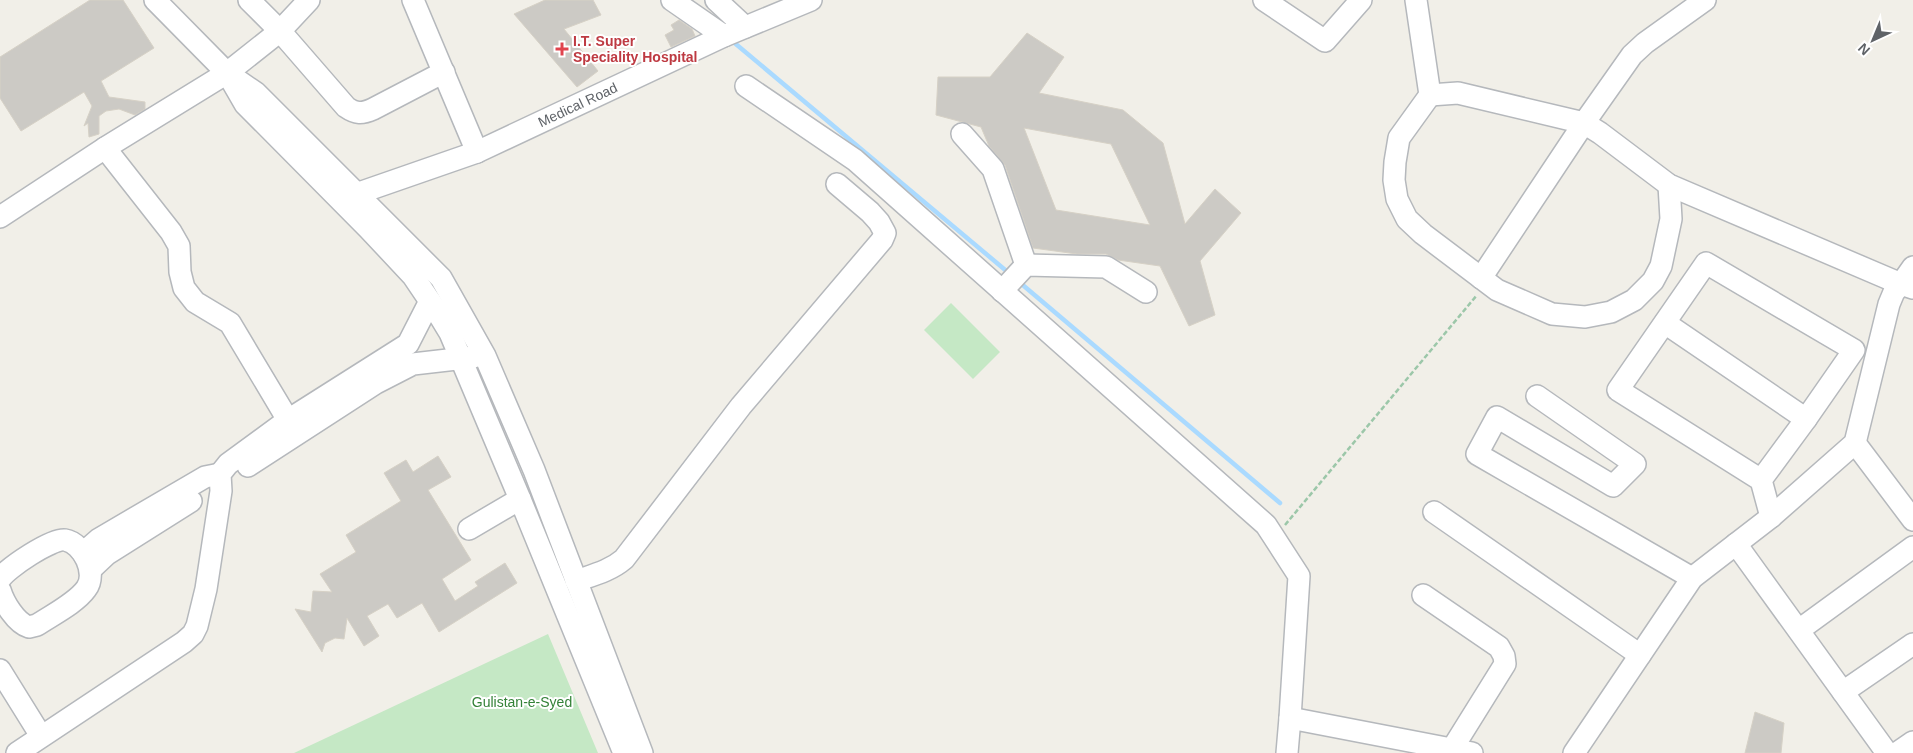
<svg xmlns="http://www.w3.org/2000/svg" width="1913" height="753" font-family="Helvetica,sans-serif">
	<rect width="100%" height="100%" fill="#f1efe8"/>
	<path fill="#c5e8c5" d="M 951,303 L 1000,352 L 973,379 L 924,330 Z
		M 548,634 L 598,753 L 294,753 Z"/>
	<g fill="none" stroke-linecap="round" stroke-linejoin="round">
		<path stroke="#aadaff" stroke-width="4.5" d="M 731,40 L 1010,274
			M 1018,281 L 1280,503"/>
	</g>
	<path fill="#cccac5" stroke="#d6d1c6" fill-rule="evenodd" d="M 90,0 L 123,0 L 154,48 L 101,81 L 109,97 L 145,102 L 145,109 L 135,115 L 119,109 L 106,111 L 99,116 L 99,134 L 89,137 L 88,123 L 84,126 L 92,106 L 84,92 L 21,131 L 0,98 L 0,57 Z
		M 545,0 L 593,0 L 601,15 L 564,29 L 598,71 L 577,87 L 514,14 Z
		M 679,20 L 692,29 L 695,36 L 671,47 L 665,35 L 674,30 L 671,25 Z
		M 1027,33 L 1064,57 L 1039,93 L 1123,110 L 1163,143 L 1185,224 L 1215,189 L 1241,213 L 1200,261 L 1215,315 L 1189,326 L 1160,266 L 1118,260 L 1106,254 L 1077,254 L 1033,248 L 1005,165 L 989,146 L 981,127 L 936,115 L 938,77 L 990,77 ZM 1024,128 L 1111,144 L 1150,225 L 1056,210 Z
		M 438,456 L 451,477 L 428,490 L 471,560 L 442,579 L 455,601 L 478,586 L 475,582 L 505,563 L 517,583 L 439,632 L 422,603 L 397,618 L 388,604 L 367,616 L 379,636 L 364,646 L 347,618 L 344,639 L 335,638 L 325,643 L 322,652 L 295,609 L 311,612 L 313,591 L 332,592 L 320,574 L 356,552 L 346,535 L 401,501 L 384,473 L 406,460 L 413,472 Z
		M 1755,712 L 1784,723 L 1781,753 L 1745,753 Z"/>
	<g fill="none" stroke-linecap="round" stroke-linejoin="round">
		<g stroke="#b5b8bc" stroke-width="24">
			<g id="minor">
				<path d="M 155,0 L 227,73 L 256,93 L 441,278 L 485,356 L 534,470 L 642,753"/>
				<path d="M 249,0 L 280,31 L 346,107 C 356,114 362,114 373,109 L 444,72"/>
				<path d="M 413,0 L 477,152"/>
				<path d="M 672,0 L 724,36"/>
				<path d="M 716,0 L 745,27"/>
				<path d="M 1264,0 L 1325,41 L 1361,0"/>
				<path d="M 1416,0 L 1430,95 L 1399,138 L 1395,162 L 1394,180 L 1397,199 L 1407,219 L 1423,234 L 1497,290 L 1552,314 L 1585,317 L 1611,312 L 1634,300 L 1653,281 L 1661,266 L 1671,219 L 1669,185"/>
				<path d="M 230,78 L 245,104 L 368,228 L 413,276 L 436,310 L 450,333 L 520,499 L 624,753"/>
				<path d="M 746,86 L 855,160 L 1266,525 L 1299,576 L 1290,718"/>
				<path d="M 1430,95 L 1458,93 L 1584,123 L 1600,133 L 1669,185 L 1901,284 L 1913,267"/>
				<path d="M 962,134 L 993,169 L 1026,265"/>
				<path d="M 105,148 L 171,232 L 179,246 L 180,272 L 184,288 L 195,302 L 230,323 L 288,420"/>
				<path id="s1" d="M 346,200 L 356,194 L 477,152 L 724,36 L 811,0"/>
				<path d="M 0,217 L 105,148 L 227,73 L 280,31 L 309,0"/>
				<path d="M 1481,278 L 1584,123 L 1632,55 L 1645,43 L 1705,0"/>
				<path d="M 1002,291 L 1026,265 L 1106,267 L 1146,292"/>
				<path d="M 1665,323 L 1806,419"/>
				<path d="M 1537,396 L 1635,464 L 1613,486 L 1497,417 L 1477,454 L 1692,578"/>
				<path d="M 1855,443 L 1913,520"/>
				<path d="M 248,466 L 376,383 L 413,364 L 474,357"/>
				<path d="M 1761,480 L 1806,419 L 1854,350 L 1706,263 L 1618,390 L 1761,480 L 1771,517"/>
				<path d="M 1434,512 L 1640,655"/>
				<path d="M 469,529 L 520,499"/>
				<path d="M 1736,544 L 1887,753"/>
				<path d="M 83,553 L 99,539 L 205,477 L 220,474"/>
				<path d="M 90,570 L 107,554 L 191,501"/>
				<path d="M 0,579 C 7,568 52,538 65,540 C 83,543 98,574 86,589 C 76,603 52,615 37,625 L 29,627 C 16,623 4,603 0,590"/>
				<path d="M 576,581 C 593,575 610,571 624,559 L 741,406 L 882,240 L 885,233 L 879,222 L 870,212 L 837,184"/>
				<path d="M 1423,595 L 1499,647 L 1504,656 L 1505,664 L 1452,749"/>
				<path d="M 1799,630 L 1913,547"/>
				<path d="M 0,670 L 41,736"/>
				<path d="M 1843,692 L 1913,644"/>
				<path d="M 17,753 L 184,642 L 193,634 L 197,626 L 206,589 L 221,491 L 220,474 L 228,464 L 288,420 L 408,344 L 430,301"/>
				<path d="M 1287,753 L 1290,718 L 1472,753"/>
				<path d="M 1574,753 L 1692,578 L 1771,517 L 1855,443 L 1889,304 L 1894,292 L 1901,284 L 1913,288"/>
				<path d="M 1897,753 L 1913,742"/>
			</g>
		</g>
		<path stroke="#9cc7a9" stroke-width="2.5" stroke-dasharray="5 2.5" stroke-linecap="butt" d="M 1285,525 L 1477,295"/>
		<use href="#minor" stroke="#fff" stroke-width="21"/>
	</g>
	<path fill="#e0444e" stroke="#fff" stroke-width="2" d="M559.5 41.5h5v5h5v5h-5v5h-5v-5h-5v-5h5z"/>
	<g text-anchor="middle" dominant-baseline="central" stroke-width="4" stroke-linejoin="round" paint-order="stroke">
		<g font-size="14" font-weight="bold" fill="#be3a42" stroke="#fff" text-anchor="start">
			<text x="573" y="41">I.T. Super<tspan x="573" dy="16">Speciality Hospital</tspan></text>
		</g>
		<g font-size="14" fill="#5f6368" stroke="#fff">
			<text stroke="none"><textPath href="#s1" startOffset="251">Medical Road</textPath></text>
		</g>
		<g font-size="14" fill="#348238" stroke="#fff">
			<text x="522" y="702">Gulistan-e-Syed</text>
		</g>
	</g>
	<g transform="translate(1873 40) rotate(224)" stroke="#ffffff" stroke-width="4" paint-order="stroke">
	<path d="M0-4L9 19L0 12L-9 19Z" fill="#5f6368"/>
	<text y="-8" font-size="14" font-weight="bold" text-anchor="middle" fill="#5f6368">N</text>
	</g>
</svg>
